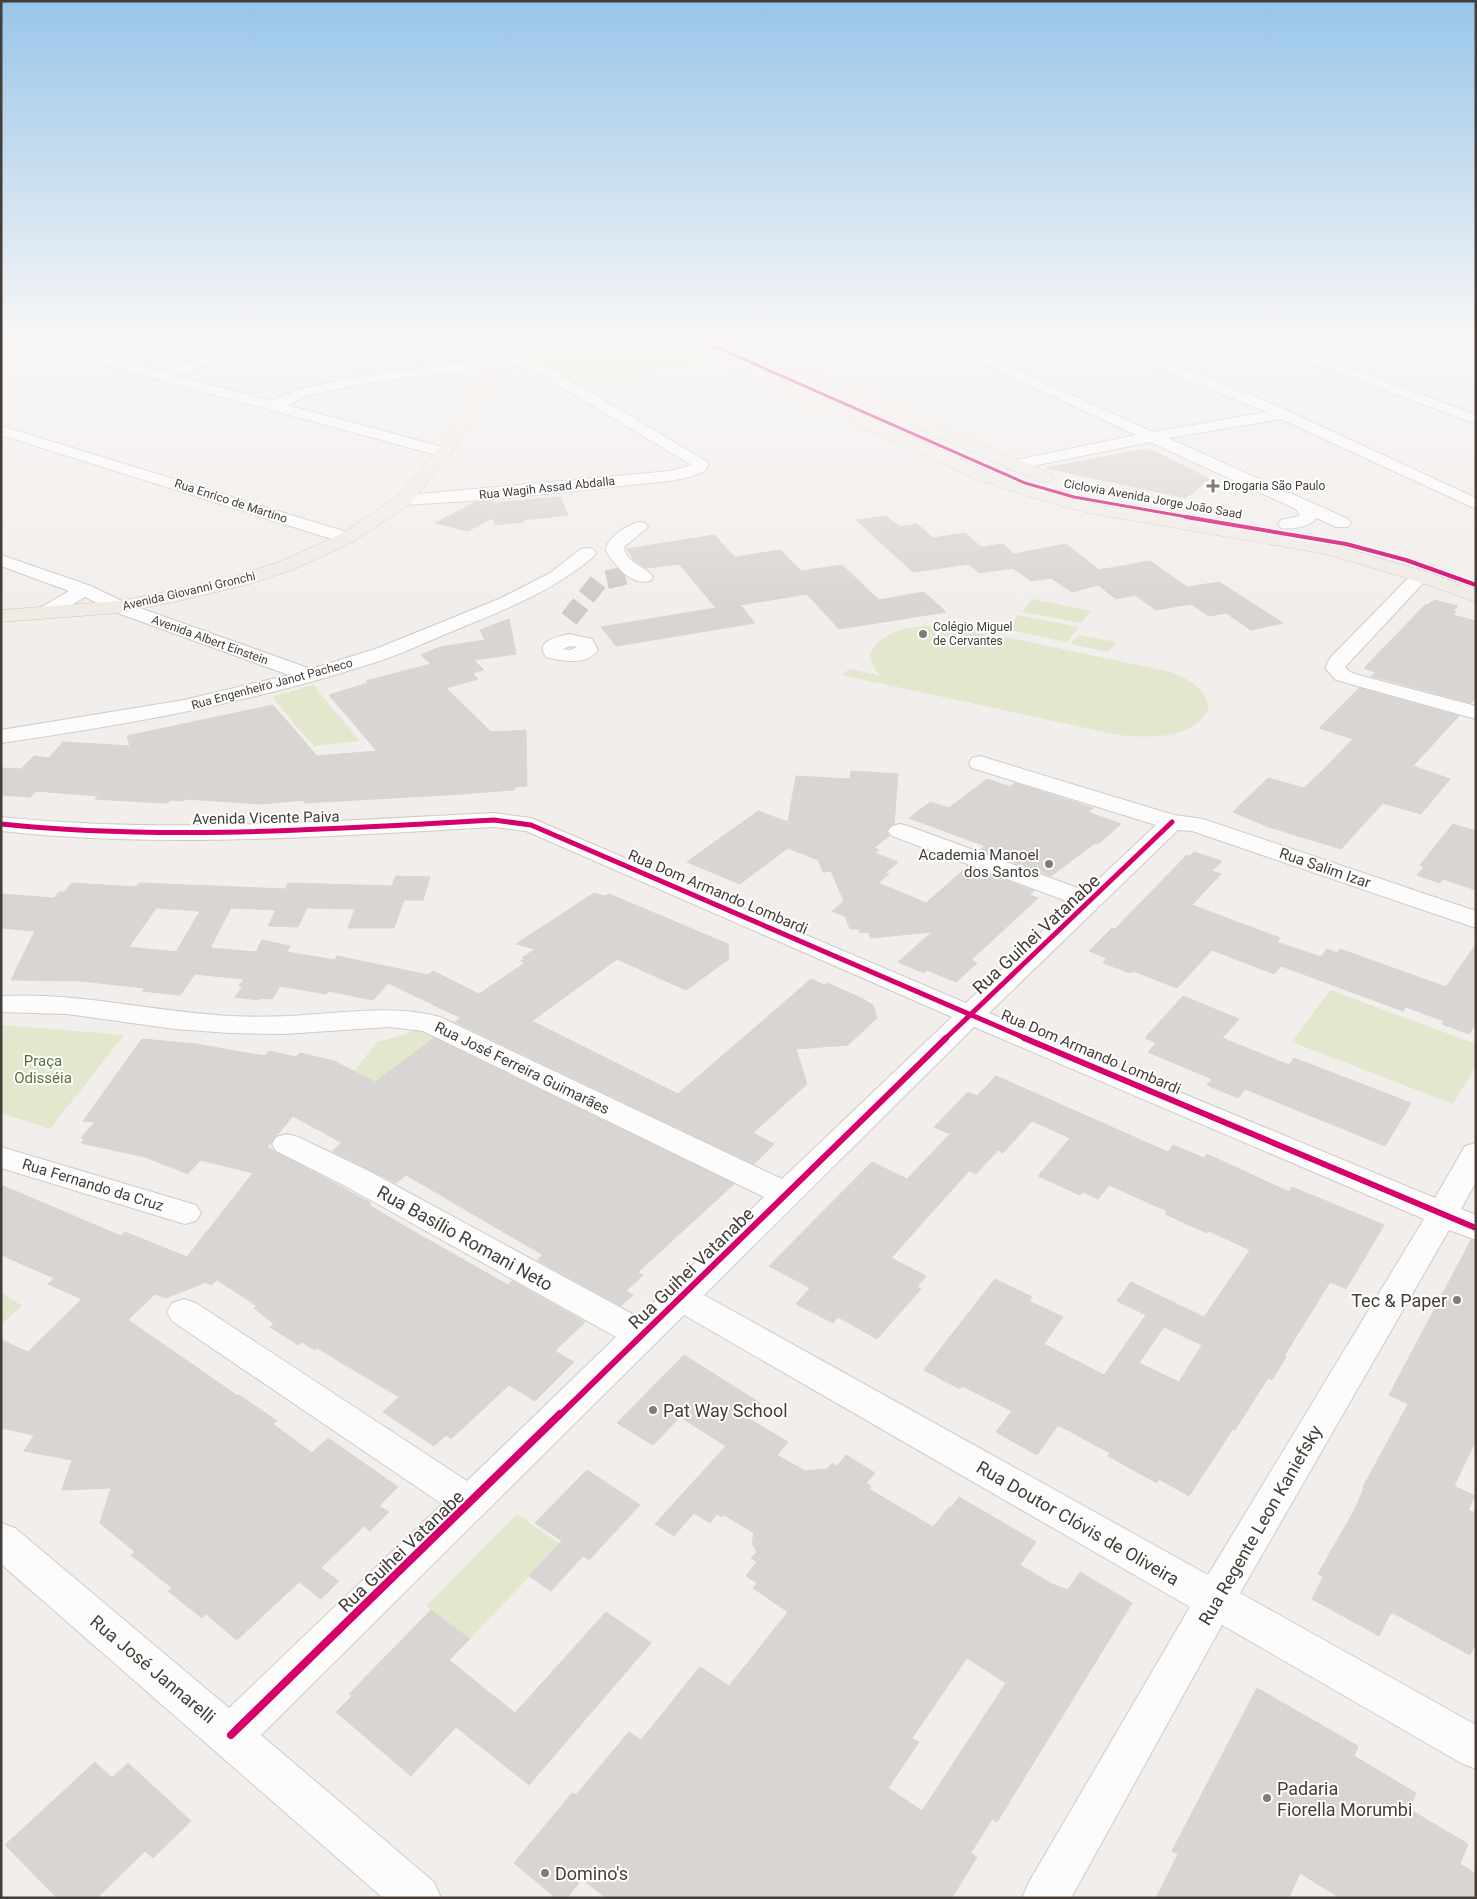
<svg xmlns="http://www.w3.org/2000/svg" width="1477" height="1899" font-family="Roboto,sans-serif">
	<rect width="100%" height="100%" fill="#f1eeeb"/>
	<path fill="#e2e7ce" d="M 531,340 L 666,340 L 708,359 L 579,384 L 525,352 Z
		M 1032,599 L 1091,611 L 1081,623 L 1022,612 Z
		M 1018,615 L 1079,627 L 1067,642 L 1005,629 Z
		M 953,626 L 1171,672 C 1188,679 1209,689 1208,710 C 1193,740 1146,738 1118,735 L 842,675 L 849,669 L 881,676 L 874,668 L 870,654 C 883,625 926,625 953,626 Z
		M 1079,635 L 1116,642 L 1108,652 L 1071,644 Z
		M 313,685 L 360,741 L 313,746 L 314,744 L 309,741 L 272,697 Z
		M 1330,990 L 1476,1044 L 1476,1066 L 1453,1104 L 1292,1042 Z
		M 1,1025 L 124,1035 L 50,1129 L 1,1113 Z
		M 418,1028 L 440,1033 L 375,1082 L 354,1071 L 377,1042 L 406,1034 Z
		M 1,1292 L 22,1306 L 1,1324 Z
		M 517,1514 L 560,1544 L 470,1639 L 426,1606 Z"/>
	<path fill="#d9d5d2" stroke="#d9d5d1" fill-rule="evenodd" d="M 1140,450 L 1154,451 L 1210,479 L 1186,498 L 1046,468 Z
		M 560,497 L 568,515 L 523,520 L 524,522 L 496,525 L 493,518 L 468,531 L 435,523 L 476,502 L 493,501 L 492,503 Z
		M 886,516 L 900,527 L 917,524 L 933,538 L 965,533 L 981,547 L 1003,544 L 1014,554 L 1066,544 L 1099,570 L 1150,561 L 1187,587 L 1219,582 L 1283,623 L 1251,630 L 1226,613 L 1209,616 L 1191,604 L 1156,610 L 1135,595 L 1116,599 L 1098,585 L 1072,592 L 1051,578 L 1031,581 L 1013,568 L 979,573 L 969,564 L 913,572 L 856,520 Z
		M 714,535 L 735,557 L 780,550 L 801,571 L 842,565 L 879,600 L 924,592 L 946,612 L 839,629 L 807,594 L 740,605 L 755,623 L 616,646 L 601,627 L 716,608 L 679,564 L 646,568 L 633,559 L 627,549 Z
		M 1434,600 L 1458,606 L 1453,611 L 1456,612 L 1453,615 L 1476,621 L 1476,697 L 1471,703 L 1371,676 L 1376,672 L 1364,668 L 1426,604 L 1428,605 Z
		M 509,619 L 516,654 L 474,660 L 484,670 L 472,673 L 478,679 L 446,688 L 491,732 L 526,730 L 527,786 L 514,787 L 514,790 L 446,795 L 304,803 L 304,800 L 261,804 L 186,799 L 184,801 L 170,800 L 168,803 L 145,802 L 95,799 L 98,796 L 36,791 L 30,797 L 1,795 L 1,768 L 21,769 L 34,756 L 49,758 L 63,742 L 130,746 L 127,736 L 273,705 L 317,756 L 377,751 L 329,695 L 368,683 L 366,681 L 431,664 L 421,655 L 440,647 L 485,640 L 480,630 Z
		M 1359,688 L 1459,716 L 1413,766 L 1450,779 L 1421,814 L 1383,803 L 1341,849 L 1269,827 L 1233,812 L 1268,778 L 1304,788 L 1322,771 L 1353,739 L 1319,728 Z
		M 851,771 L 898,774 L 894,824 L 887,830 L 889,836 L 874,848 L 879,850 L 875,853 L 898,862 L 885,873 L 889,874 L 878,883 L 926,903 L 968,866 L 1034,891 L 1029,895 L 1038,898 L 971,960 L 977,963 L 956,982 L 927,970 L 924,973 L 898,962 L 932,932 L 871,938 L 868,932 L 860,933 L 859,929 L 850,929 L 845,916 L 832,911 L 844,901 L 831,871 L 823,872 L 818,860 L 788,848 L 740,884 L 687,862 L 758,811 L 788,822 L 796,776 L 850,779 Z
		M 987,779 L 1010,787 L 1015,783 L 1093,808 L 1088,812 L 1121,824 L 1098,844 L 1095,843 L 1051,876 L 980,850 L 985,846 L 909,818 L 930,802 L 949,808 Z
		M 1453,824 L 1476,831 L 1476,890 L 1443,879 L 1440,883 L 1417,875 L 1424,867 L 1420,865 Z
		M 1194,852 L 1222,861 L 1212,871 L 1221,874 L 1192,905 L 1280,938 L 1277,942 L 1321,957 L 1327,949 L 1337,953 L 1340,949 L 1446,987 L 1476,944 L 1476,1024 L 1469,1034 L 1442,1024 L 1444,1021 L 1406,1007 L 1403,1011 L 1281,966 L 1274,974 L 1212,950 L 1177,988 L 1133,971 L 1130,973 L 1103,963 L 1107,958 L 1089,951 L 1112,928 L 1115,929 L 1187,855 L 1190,856 Z
		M 396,876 L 430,877 L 423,900 L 404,900 L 394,928 L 348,928 L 355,909 L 307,908 L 298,927 L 268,926 L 276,910 L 231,908 L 210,948 L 256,952 L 262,940 L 290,946 L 287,952 L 335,960 L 337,956 L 428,975 L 433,971 L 479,994 L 525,963 L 521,961 L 525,959 L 522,958 L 535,949 L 516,944 L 594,893 L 605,896 L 609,894 L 728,944 L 729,959 L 686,990 L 617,959 L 532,1021 L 678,1094 L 811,979 L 824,985 L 827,983 L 861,998 L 873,1005 L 877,1018 L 848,1045 L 796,1049 L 807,1084 L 753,1133 L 774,1144 L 754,1164 L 455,1022 L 461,1018 L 388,983 L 373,1000 L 329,991 L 326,994 L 280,986 L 272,999 L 260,998 L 259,1000 L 235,997 L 243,986 L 239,986 L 244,979 L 195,974 L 180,995 L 142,991 L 145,988 L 80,981 L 11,980 L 35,931 L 1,928 L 1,894 L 54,898 L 59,892 L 64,892 L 72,883 L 136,887 L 139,883 L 285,889 L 288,883 L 392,886 ZM 156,908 L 200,911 L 176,952 L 129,947 Z
		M 1183,996 L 1239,1019 L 1222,1038 L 1289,1065 L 1294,1058 L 1411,1103 L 1385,1146 L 1245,1089 L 1238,1098 L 1207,1085 L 1212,1079 L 1148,1052 L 1156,1043 L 1145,1038 Z
		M 434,1038 L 734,1184 L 638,1272 L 643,1275 L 626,1291 L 633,1295 L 621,1306 L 537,1260 L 543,1255 L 406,1175 L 396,1183 L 332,1151 L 342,1143 L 293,1116 L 267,1147 L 371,1203 L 369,1205 L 399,1223 L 508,1285 L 512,1281 L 585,1322 L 555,1351 L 574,1362 L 535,1401 L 509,1385 L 451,1439 L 446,1435 L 434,1446 L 383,1412 L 399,1397 L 317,1348 L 314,1350 L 302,1342 L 298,1345 L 270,1327 L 274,1324 L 254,1308 L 257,1306 L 217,1280 L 211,1285 L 206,1282 L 166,1298 L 155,1294 L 128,1320 L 238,1396 L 239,1395 L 277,1421 L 273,1424 L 312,1453 L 328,1438 L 398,1487 L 379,1506 L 389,1512 L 370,1531 L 364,1526 L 321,1568 L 339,1581 L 321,1599 L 299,1582 L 237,1640 L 206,1614 L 202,1618 L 168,1591 L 172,1588 L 131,1555 L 135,1552 L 100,1523 L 111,1488 L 62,1490 L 72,1460 L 24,1451 L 34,1435 L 1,1428 L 1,1340 L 28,1352 L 82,1299 L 48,1284 L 54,1278 L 1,1255 L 1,1185 L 121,1236 L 125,1232 L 187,1257 L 253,1173 L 200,1160 L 188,1174 L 145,1157 L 81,1143 L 84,1140 L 81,1138 L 95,1122 L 83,1121 L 142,1039 L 196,1044 L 265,1056 L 269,1051 L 296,1057 L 300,1053 L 334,1061 L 375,1082 Z
		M 996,1076 L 1168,1152 L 1173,1145 L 1204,1158 L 1207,1154 L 1289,1192 L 1292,1187 L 1384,1225 L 1346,1289 L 1330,1282 L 1284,1356 L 1286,1357 L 1272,1380 L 1268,1378 L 1235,1430 L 1233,1429 L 1189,1496 L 1159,1479 L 1157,1483 L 1108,1456 L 1110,1453 L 1058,1425 L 1037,1455 L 996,1432 L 1012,1411 L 962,1386 L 960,1389 L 924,1370 L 995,1279 L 1032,1297 L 1029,1301 L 1063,1317 L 1044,1344 L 1104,1375 L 1146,1315 L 1117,1301 L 1131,1282 L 1204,1317 L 1250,1250 L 1209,1231 L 1207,1233 L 1165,1214 L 1167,1211 L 1109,1185 L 1098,1199 L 1083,1192 L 1080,1195 L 1038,1176 L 1070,1138 L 1032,1121 L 1003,1153 L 998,1150 L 976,1174 L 969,1171 L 891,1258 L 926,1276 L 917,1287 L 921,1289 L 877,1339 L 838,1317 L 833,1323 L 796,1304 L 810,1288 L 769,1266 L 872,1162 L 907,1179 L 950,1134 L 934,1127 L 968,1092 L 977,1096 ZM 1164,1327 L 1202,1345 L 1179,1382 L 1139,1363 Z
		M 1471,1240 L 1476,1242 L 1476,1440 L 1454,1486 L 1475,1496 L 1468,1510 L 1476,1513 L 1476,1642 L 1470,1655 L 1393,1613 L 1390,1614 L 1379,1636 L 1312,1599 L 1323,1577 L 1318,1574 L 1354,1511 L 1364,1488 L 1363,1487 L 1408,1404 L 1389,1395 Z
		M 684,1355 L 760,1403 L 746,1417 L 788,1442 L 777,1455 L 805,1471 L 827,1469 L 832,1463 L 837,1466 L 846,1455 L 875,1473 L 866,1483 L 871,1486 L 869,1489 L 933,1527 L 949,1507 L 951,1508 L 959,1497 L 1036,1542 L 1020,1565 L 1052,1584 L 1068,1590 L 1080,1572 L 1132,1603 L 997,1822 L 992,1819 L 971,1853 L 977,1857 L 952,1898 L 606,1898 L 582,1879 L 567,1898 L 556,1898 L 514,1863 L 572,1793 L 576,1795 L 629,1732 L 641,1740 L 700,1667 L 729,1686 L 788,1612 L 753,1588 L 757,1583 L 746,1576 L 757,1562 L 751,1558 L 757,1552 L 752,1543 L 754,1533 L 724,1515 L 722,1517 L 717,1514 L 710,1523 L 694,1513 L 674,1536 L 655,1524 L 726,1446 L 680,1417 L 653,1445 L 617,1423 ZM 967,1658 L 1006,1683 L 922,1811 L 888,1788 L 919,1742 L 912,1738 Z
		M 587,1470 L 640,1505 L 589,1560 L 583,1556 L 551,1591 L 529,1576 L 562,1541 L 535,1523 Z
		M 431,1610 L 470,1639 L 449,1660 L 515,1713 L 606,1612 L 651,1643 L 529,1785 L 456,1727 L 411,1776 L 336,1712 L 352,1696 L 349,1694 Z
		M 1257,1688 L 1358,1746 L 1354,1756 L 1416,1793 L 1409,1809 L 1468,1844 L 1460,1864 L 1476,1874 L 1476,1898 L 1340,1898 L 1300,1873 L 1289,1898 L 1156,1898 L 1178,1854 L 1172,1851 Z
		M 95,1762 L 112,1778 L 128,1763 L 191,1821 L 153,1858 L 145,1851 L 97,1898 L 57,1898 L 5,1845 Z"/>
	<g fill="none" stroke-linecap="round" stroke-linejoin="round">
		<path stroke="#cfcbc7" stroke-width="19" stroke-dasharray="19 9" stroke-linecap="butt" d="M 569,619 L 598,582 L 635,573"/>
		<g stroke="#cecbc9" stroke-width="2">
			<path id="minor" d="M 34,340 L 51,340 L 59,344 L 161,371 L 207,356 L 237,340 L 254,340 L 249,344 L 280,340 L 316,340 L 309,344 L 229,355 L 217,362 L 176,376 L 271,401 L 301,389 L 360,376 L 479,360 L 517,357 L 546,366 L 709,463 L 705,471 L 690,477 L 670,481 L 485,500 L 404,505 L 398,504 L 396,500 L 398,496 L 670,471 L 692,465 L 536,372 L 516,365 L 360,384 L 310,395 L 287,405 L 450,449 L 452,452 L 450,455 L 444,457 L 49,350 Z
				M 933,340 L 951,340 L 1153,432 L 1267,412 L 1095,343 L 1093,340 L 1112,340 L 1275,405 L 1476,498 L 1476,509 L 1281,419 L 1168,438 L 1348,519 L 1351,523 L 1348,527 L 1336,527 L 1317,518 C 1309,527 1292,530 1281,528 L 1278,524 L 1281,520 L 1300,516 L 1296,509 L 1150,442 L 1013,470 L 1007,468 L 1005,465 L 1007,462 L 1136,435 Z
				M 1257,340 L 1276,340 L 1476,415 L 1476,424 L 1259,343 Z
				M 1440,340 L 1461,340 L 1476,345 L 1476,353 L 1442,343 Z
				M 1,426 L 353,534 L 356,538 L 353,542 L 341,542 L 1,435 Z
				M 639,522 L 645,523 L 648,527 L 624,547 C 626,564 645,565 653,577 L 650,581 C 630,586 616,566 606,551 C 606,538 627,525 639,522 Z
				M 587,548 L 593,549 L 596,553 L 593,557 C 553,591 506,609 458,629 C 428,641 400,655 370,664 C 250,703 126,725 1,743 L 1,730 L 184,700 L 289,675 L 112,611 L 85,597 L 52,617 L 38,617 L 35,613 L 38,609 L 69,591 L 1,566 L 1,555 L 91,586 L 126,603 L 311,669 L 378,648 L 499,599 L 550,573 L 581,549 Z
				M 1420,571 L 1426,572 L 1429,576 L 1426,580 L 1345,667 L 1350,672 L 1362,676 L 1476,706 L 1476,719 L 1336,680 L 1325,668 L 1330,658 L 1414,572 Z
				M 569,634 L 592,639 L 598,650 C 587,666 562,661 546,657 C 534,641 557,637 569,634 ZM 570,646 L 577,647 L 570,650 L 563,649 Z
				M 980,756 L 1174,815 L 1203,819 L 1476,911 L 1476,928 L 1192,831 L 1178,830 L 989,1013 L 1435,1198 L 1465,1146 L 1476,1143 L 1476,1182 L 1461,1209 L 1476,1215 L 1476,1240 L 1449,1230 L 1240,1593 L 1476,1725 L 1476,1769 L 1461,1763 L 1222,1625 L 1071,1898 L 1022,1898 L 1029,1882 L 1190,1607 L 684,1315 L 261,1735 L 434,1882 L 441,1898 L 383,1898 L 1,1564 L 1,1523 L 15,1528 L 229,1708 L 442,1504 L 172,1321 L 167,1312 L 172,1303 L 184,1299 L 196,1303 L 467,1481 L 616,1337 L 347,1187 L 276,1151 L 272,1144 L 276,1137 L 287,1134 L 298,1137 L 369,1171 L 638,1317 L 764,1197 L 423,1031 L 389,1027 L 284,1034 L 230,1033 L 175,1029 L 67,1014 L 1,1012 L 1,996 C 79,992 154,1012 232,1016 C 256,1017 280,1017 304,1015 C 350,1012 395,1005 440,1017 L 782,1179 L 952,1017 L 526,831 L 494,827 C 330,836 165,849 1,831 L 1,817 C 165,834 330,821 494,813 L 531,818 L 966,1003 L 1072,903 L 892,836 L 888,831 L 892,826 L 900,824 L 908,826 L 1086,891 L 1156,825 L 972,768 L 969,763 L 972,758 ZM 974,1027 L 1424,1219 L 1208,1575 L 704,1295 Z
				M 1,1147 L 196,1205 L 201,1213 L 196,1221 L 185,1224 L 1,1168 Z"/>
		</g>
		<g stroke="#d1c6bb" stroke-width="1">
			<path id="major" d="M 506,340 L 520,340 L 511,361 L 452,452 L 410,504 L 353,542 L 295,569 L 246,585 L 179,601 L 119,613 L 1,622 L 1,610 L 119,601 L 179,589 L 233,577 L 281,561 L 341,534 L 398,496 L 438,449 L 497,361 Z
				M 676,340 L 694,340 L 988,471 L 1052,492 L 1091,503 L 1328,543 L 1427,572 L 1476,589 L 1476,602 L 1413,580 L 1326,554 L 1089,513 L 1040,500 L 976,479 L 678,343 Z
				M 790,363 L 1052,474 L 1054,478 L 1052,482 L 1040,482 L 785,370 L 783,367 L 785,364 Z"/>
		</g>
		<use href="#minor" fill="#fdfcfc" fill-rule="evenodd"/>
		<use href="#major" fill="#f0ebe5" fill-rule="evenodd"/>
		<g stroke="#fff" stroke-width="5">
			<path id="cycleway-far4" d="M 700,340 L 1025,483 L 1074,497 L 1193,518"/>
		</g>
		<g stroke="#fff" stroke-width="6">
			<path id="cycleway-far3" d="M 1186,517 L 1346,544 L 1406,560 L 1476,585"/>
		</g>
		<g stroke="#fff" stroke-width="8">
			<path id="cycleway-far2" d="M 1,824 C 165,841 330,829 494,820 L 531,825 L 1027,1039
				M 945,1039 L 1172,822"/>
		</g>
		<g stroke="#fff" stroke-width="9">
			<path id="cycleway-far1" d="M 1024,1038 L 1476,1228
				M 559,1416 L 946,1038"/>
		</g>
		<g stroke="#fff" stroke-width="11">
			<path id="cycleway" d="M 231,1735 L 560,1414"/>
		</g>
		<use href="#cycleway-far4" stroke="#d6006c" stroke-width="3"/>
		<use href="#cycleway-far3" stroke="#d6006c" stroke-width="4"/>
		<use href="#cycleway-far2" stroke="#d6006c" stroke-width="5"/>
		<use href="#cycleway-far1" stroke="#d6006c" stroke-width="6"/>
		<use href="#cycleway" stroke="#d6006c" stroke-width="8"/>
	</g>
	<linearGradient id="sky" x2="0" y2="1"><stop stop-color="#98c5e9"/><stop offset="0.56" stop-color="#f9f7f6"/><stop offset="1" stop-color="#f9f7f6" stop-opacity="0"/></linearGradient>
	<rect width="1477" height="606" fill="url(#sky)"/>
	<g fill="#817c77" stroke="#fff" stroke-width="2">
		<path d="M1210.5 478.5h5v5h5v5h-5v5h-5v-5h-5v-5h5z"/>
		<circle cx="923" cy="634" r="5"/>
		<circle cx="1049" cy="864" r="5"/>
		<circle cx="1457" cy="1300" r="5"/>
		<circle cx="653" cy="1410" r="5"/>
		<circle cx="1267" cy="1798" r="5"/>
		<circle cx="545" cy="1873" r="5"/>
	</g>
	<g text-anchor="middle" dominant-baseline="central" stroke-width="4" stroke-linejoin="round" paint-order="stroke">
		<g font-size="12" fill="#453e38" stroke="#fff" text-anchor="start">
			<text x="1223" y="486">Drogaria São Paulo</text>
			<text x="933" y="627">Colégio Miguel<tspan x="933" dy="14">de Cervantes</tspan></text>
		</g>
		<g font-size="12" fill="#453e38" stroke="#fff">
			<text transform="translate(547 488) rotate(-6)">Rua Wagih Assad Abdalla</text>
			<text transform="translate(1153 499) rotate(10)">Ciclovia Avenida Jorge João Saad</text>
			<text transform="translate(231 501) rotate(18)">Rua Enrico de Martino</text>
			<text transform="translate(189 591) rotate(-13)">Avenida Giovanni Gronchi</text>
			<text transform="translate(210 640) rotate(20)">Avenida Albert Einstein</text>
			<text transform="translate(272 684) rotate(-15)">Rua Engenheiro Janot Pacheco</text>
		</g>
		<g font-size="15" fill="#453e38" stroke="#fff">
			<text transform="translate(266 818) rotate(-1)">Avenida Vicente Paiva</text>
			<text transform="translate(1325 868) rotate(19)">Rua Salim Izar</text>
			<text transform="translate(718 892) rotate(23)">Rua Dom Armando Lombardi</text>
			<text transform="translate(1091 1052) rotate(23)">Rua Dom Armando Lombardi</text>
			<text transform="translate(522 1068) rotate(26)">Rua José Ferreira Guimarães</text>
			<text transform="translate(93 1185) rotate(17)">Rua Fernando da Cruz</text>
		</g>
		<g font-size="15" fill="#453e38" stroke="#fff" text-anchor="end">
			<text x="1039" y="855">Academia Manoel<tspan x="1039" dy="17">dos Santos</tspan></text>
		</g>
		<g font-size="15" fill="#537131" stroke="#fff">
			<text x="43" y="1061">Praça<tspan x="43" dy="17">Odisséia</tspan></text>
		</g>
		<g font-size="18" fill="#453e38" stroke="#fff">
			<text transform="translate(1036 934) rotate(-43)">Rua Guihei Vatanabe</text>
			<text transform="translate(465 1238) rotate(29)">Rua Basílio Romani Neto</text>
			<text transform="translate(691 1268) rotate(-44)">Rua Guihei Vatanabe</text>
			<text transform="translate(1078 1523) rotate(30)">Rua Doutor Clóvis de Oliveira</text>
			<text transform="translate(1260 1525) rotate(-60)">Rua Regente Leon Kaniefsky</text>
			<text transform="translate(401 1551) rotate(-44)">Rua Guihei Vatanabe</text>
			<text transform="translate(153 1669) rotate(40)">Rua José Jannarelli</text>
		</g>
		<g font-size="18" fill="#453e38" stroke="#fff" text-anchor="start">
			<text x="1447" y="1300" text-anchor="end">Tec &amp; Paper</text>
			<text x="663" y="1410">Pat Way School</text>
			<text x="1277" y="1788">Padaria<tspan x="1277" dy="21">Fiorella Morumbi</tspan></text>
			<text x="555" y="1873">Domino's</text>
		</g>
	</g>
	<rect width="1477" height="1899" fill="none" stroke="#453e38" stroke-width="5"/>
</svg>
